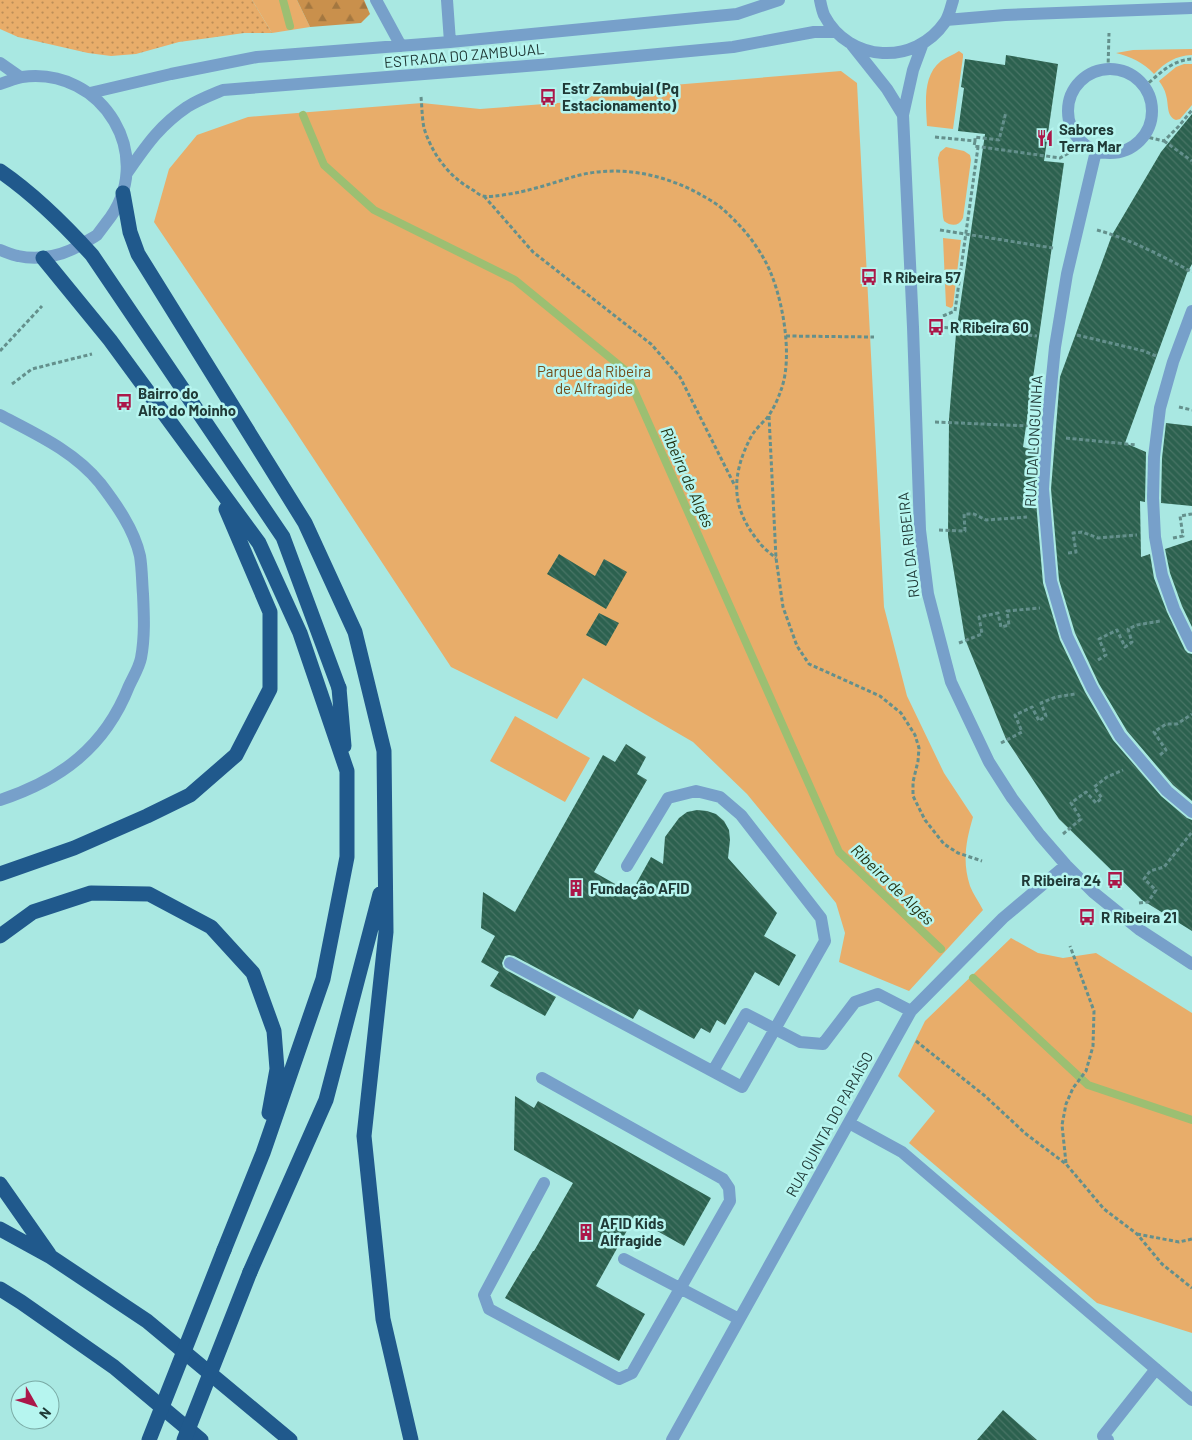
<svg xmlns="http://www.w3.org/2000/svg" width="1192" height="1440" font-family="Barlow,sans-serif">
	<defs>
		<pattern id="forest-firs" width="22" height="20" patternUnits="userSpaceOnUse" patternTransform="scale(1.25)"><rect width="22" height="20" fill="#c9904c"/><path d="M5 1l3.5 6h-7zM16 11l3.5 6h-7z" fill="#a37740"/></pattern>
		<pattern id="garden-dots" width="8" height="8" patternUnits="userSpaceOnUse" patternTransform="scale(1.25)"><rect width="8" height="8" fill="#e8ad6a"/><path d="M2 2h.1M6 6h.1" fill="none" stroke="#bc8e58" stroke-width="1.8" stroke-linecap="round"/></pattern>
		<pattern id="building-back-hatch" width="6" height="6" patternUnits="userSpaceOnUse" patternTransform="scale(1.25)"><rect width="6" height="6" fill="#2c614f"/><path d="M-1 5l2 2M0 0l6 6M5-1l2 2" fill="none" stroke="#497566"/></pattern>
	</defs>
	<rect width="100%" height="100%" fill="#a9e8e2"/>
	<path fill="#e8ad6a" d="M 252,0 L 297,0 L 310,27 L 272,33 Z
		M 1192,49 L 1192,55 C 1175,56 1166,62 1154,74 C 1143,62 1131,57 1116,53 L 1133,50 Z
		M 959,51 L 963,54 L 963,57 L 953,129 L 927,126 C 926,104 922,76 941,61 C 947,57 953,55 959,51 Z
		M 1184,64 L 1192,64 L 1192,105 L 1180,119 L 1176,120 C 1166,116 1169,105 1166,95 C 1165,90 1162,85 1159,81 L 1176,67 Z
		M 841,71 L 857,83 L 884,607 L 907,696 L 944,773 L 973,817 C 966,841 962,861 970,886 C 973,894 979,902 983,910 L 909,991 L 839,962 L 845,933 L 836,903 L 747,794 L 693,742 L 583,678 L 557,719 L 451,667 L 290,423 L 154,222 L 169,169 L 197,135 L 248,117 L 422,103 L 480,109 L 584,101 L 600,91 Z
		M 946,147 L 964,151 L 970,155 L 971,160 L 963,218 C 959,226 952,227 944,221 L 943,217 L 938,158 L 940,152 Z
		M 943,238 L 961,240 L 953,306 L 951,308 L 946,306 Z
		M 515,716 L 590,758 L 565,802 L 490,761 Z
		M 1011,938 L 1038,953 L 1063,958 L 1096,953 L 1192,1013 L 1192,1333 L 1097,1303 L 909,1143 L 935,1111 L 898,1076 L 925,1021 Z"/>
	<path fill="url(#forest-firs)" d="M 297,0 L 364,0 L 370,14 L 361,23 L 310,27 Z"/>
	<path fill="url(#garden-dots)" d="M 0,0 L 252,0 L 272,33 L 244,33 L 209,38 L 179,42 L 136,54 L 111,56 L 88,53 L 18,37 L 0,29 Z"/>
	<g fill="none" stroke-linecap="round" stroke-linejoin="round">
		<path stroke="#9cbf72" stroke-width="8" d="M 283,0 L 290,26
			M 303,115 L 324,165 L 374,210 L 515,280 L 625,370 L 839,852 L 941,949
			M 973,978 L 1088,1085 L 1192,1120"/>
	</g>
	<path fill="url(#building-back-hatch)" d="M 1006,55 L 1058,64 L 1044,161 L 1064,163 L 1023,447 L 1033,450 L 1038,437 L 1035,490 L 1043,583 L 1060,640 L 1085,692 L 1113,740 L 1161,796 L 1187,818 L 1192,820 L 1192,931 L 1142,900 L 1059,819 L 1006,739 L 965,639 L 948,536 L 949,419 L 956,334 L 985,134 L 958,131 L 964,88 L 961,87 L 965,59 L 1005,65 Z
		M 1192,114 L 1192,264 L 1187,273 L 1125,443 L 1146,452 L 1145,502 L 1140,501 L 1141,557 L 1150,554 L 1154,578 L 1167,612 L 1185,650 L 1188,653 L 1192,654 L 1192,801 L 1173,785 L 1127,731 L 1099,684 L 1075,633 L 1059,580 L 1051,489 L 1060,377 L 1112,235 L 1161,152 Z
		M 1166,423 L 1192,426 L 1192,506 L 1161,503 L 1162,458 Z
		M 1192,540 L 1192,627 L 1182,606 L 1170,573 L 1165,549 Z
		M 559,554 L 595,576 L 604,559 L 627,572 L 606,609 L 547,574 Z
		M 599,613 L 619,623 L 606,646 L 586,635 Z
		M 626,744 L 646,757 L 637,774 L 647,780 L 594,872 L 631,893 L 651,857 L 663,864 L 665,837 L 679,818 L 687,812 L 697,810 L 707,811 L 716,814 L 724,821 L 729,830 L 730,840 L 728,858 L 777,913 L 764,936 L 796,955 L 779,986 L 755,972 L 725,1025 L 717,1020 L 710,1033 L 701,1028 L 694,1039 L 639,1009 L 633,1019 L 514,956 L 509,955 L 505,956 L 502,963 L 503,967 L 506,970 L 556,997 L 545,1016 L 490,986 L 499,972 L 481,962 L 495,936 L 481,928 L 483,892 L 515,912 L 603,755 L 615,762 Z
		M 515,1096 L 534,1108 L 538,1101 L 711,1198 L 684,1246 L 634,1218 L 596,1286 L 645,1314 L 619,1361 L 505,1298 L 533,1251 L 534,1251 L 573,1183 L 514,1150 Z
		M 1003,1410 L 1037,1440 L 977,1440 Z"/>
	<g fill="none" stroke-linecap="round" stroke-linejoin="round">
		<path stroke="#64908c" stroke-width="3" stroke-dasharray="4 2.5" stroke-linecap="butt" d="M 1108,69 L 1109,33
			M 1144,87 C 1159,74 1172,60 1192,59
			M 421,97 C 422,107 422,118 424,128 C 432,154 449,177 473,190 C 476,192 479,195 483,196 C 492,198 522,192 532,189 C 549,185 564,179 580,175 C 622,165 667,175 703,196 C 708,199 714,202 719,206 C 737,221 753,239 764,259 C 782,290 794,356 781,390 C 778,399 773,410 767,418 C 762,423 756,429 752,435 C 731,474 730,507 759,542 C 763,548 770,553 776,558
			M 1143,136 L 1164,141 L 1179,126 L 1192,110
			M 935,137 L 975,141 L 975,137 L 999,140 L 1006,112
			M 975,141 L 974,146 L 1060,158 L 1077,148
			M 1164,141 L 1192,161
			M 484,196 L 533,252 L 651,344 L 680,377 L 735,486
			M 940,230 L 1053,248
			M 1097,230 C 1130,239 1162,256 1192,272
			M 943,316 L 955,311 L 978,147
			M 931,327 L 957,328 L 1037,336
			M 1077,335 L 1144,351 L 1156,356
			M 786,336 L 874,337
			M 0,351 L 42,306
			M 12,384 L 32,369 L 92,354
			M 1179,407 L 1192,410
			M 769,416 L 776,558 L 783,607 L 797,646 L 809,664 L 880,696 L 901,713 L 915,735 L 919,748 L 918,761 L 913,782 L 913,796 L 925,820 L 944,844 L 958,853 L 982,861
			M 935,422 L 1029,426
			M 1066,438 L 1137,445
			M 939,530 L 965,531 L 964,514 L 974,514 L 986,520 L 1027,517
			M 1173,538 L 1183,536 L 1180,516 L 1192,514
			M 1068,553 L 1076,552 L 1073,533 L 1082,532 L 1098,538 L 1137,535
			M 959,643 L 982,634 L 979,617 L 998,613 L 1001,627 L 1009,625 L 1007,611 L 1040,608
			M 1098,660 L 1106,655 L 1099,639 L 1117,630 L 1125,647 L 1132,642 L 1128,629 L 1137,625 L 1160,621
			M 1001,743 L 1022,732 L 1015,715 L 1032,707 L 1039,721 L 1046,716 L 1041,703 L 1056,697 L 1075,694
			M 1160,755 L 1166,750 L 1154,732 L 1166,724 L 1177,724 L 1192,714
			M 1063,834 L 1081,819 L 1071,803 L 1086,792 L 1096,803 L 1102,798 L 1094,787 L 1107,777 L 1123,770
			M 1139,903 L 1148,902 L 1156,890 L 1144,879 L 1150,871 L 1164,867 L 1192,832
			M 916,1041 L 985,1096 L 1026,1134 L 1066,1164 L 1104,1209 L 1137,1234 L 1162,1264 L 1192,1288
			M 1066,1163 L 1062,1125 L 1066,1104 L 1073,1088 L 1086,1071 L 1093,1046 L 1094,1011 L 1070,946
			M 1137,1234 L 1179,1242 L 1192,1239"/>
		<path stroke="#77a0ca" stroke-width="12" d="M 376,0 L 401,46
			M 447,0 L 450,42
			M 820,0 C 821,5 822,10 824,15 C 849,63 915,66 945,22 C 949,16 951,7 953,0
			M 946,20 L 1005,15 L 1192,8
			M 923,43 L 913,70 L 903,115 L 913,327 L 920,530 L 928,594 L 951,682 L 989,762 L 1012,798 L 1040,835 L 1066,865 L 1093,892 L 1140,930 L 1192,964
			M 852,45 L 887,89 L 903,115
			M 0,63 L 20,77
			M1068 111a42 42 0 1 1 84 0a42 42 0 1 1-84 0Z
			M 0,84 C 7,82 15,78 22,77 C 103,66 159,158 106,223 C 103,227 100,231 97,235 C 93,238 88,240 84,243 C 65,255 41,261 18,256 C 12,255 6,252 0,250
			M 90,93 L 171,74 L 257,57 L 450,42 L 737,14 L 779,0
			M 1096,151 L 1067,274 L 1055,347 L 1047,427 L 1043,489 L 1051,581 L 1067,636 L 1092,688 L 1120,736 L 1167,791 L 1192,812
			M 127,173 C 146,146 159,126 187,107 C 198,100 211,95 223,90 L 551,64 L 733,47 L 814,32 L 836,32
			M 1192,311 L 1173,362 L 1160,408 L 1154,457 L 1153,498 L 1155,537 L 1162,575 L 1174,609 L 1192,646
			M 0,415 C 36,434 74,451 100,483 C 116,504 134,529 140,556 C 142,568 142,582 143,594 C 144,615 145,637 141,658 C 139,668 133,677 129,686 C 105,747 61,780 0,800
			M 510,963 L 742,1087 L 825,941 L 821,918 L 741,815 L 720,797 L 696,791 L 668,798 L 627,866
			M 713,1071 L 746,1014 L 800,1042 L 823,1044 L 855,1002 L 878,994 L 911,1011
			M 542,1078 L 723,1179 L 729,1188 L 730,1201 L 632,1373 L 619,1379 L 489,1309 L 484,1295 L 544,1183
			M 849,1123 L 902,1152 L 1192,1400
			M 624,1259 L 739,1319
			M 672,1440 L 911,1011 L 1003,918 L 1066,865
			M 1108,1440 L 1103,1436 L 1156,1369"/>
		<path stroke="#20598c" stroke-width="15" d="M 123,193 L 130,232 L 138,254 L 305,523 L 355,632 L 384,751 L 386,932 L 364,1136 L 383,1319 L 411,1440
			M 43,258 L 110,340 L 259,543 L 300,633 L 347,771 L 347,857 L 323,979 L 263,1153 L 224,1250
			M 339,688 L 344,746
			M 0,874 L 74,848 L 147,816 L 190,795 L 236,755 L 270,689 L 270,612 L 226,509
			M 0,936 L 33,912 L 91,893 L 149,894 L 211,927 L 253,973 L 274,1031 L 277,1069 L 269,1113
			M 0,1184 L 49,1254
			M 0,1229 L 51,1257 L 147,1321 L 290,1440
			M 250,1272 L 326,1100 L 380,894
			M 0,1289 L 21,1302 L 114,1367 L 201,1440"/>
		<path stroke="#20598c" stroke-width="15" d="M 0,171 C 35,195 64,224 92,255 L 283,537 L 339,688
			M 149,1440 L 224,1250
			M 184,1440 L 250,1272"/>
	</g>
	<defs>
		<g id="bus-bare" transform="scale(1.35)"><path d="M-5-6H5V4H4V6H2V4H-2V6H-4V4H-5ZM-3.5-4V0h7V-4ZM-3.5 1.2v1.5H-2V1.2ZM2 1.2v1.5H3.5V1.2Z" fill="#ab1749" stroke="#b6f5ef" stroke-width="2.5" paint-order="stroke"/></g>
		<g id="restaurant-bare" transform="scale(1.35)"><path d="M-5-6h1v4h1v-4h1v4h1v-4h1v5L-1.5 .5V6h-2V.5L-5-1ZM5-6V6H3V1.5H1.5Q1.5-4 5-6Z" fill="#ab1749" stroke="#b6f5ef" stroke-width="2.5" paint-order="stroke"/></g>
		<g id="building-bare" transform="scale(1.35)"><path d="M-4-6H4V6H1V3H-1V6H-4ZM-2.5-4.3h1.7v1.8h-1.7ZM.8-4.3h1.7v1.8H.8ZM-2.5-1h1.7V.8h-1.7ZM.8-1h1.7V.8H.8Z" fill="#ab1749" stroke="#b6f5ef" stroke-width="2.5" paint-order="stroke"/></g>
	</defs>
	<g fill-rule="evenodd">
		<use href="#bus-bare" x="548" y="97"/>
		<use href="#restaurant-bare" x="1045" y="138"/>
		<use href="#bus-bare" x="869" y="277"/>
		<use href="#bus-bare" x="936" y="327"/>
		<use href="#bus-bare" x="124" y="402"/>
		<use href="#bus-bare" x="1115" y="880"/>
		<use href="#building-bare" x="576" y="888"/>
		<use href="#bus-bare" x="1087" y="917"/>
		<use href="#building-bare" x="586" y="1232"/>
	</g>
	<g text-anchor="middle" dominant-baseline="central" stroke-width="5" stroke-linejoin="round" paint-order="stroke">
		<g font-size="15" fill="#203a37" stroke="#b6f5ef">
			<text transform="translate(464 55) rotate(-5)">ESTRADA DO ZAMBUJAL</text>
			<text transform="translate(1033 441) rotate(-87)">RUA DA LONGUINHA</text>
			<text transform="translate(908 545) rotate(-96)">RUA DA RIBEIRA</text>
			<text transform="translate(829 1124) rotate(-61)">RUA QUINTA DO PARAÍSO</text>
		</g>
		<g font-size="15" font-weight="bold" fill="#203a37" stroke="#b6f5ef" text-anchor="start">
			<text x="562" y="88">Estr Zambujal (Pq<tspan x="562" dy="17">Estacionamento)</tspan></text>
			<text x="1059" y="129">Sabores<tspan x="1059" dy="17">Terra Mar</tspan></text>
			<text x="883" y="277">R Ribeira 57</text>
			<text x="950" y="327">R Ribeira 60</text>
			<text x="138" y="393">Bairro do<tspan x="138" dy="17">Alto do Moinho</tspan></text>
			<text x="1101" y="880" text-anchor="end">R Ribeira 24</text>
			<text x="590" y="888">Fundação AFID</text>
			<text x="1101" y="917">R Ribeira 21</text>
			<text x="600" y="1223">AFID Kids<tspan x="600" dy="17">Alfragide</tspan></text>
		</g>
		<g font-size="15" fill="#734c1a" stroke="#b6f5ef">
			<text x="594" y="371">Parque da Ribeira<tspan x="594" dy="17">de Alfragide</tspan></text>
		</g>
		<g font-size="16" font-style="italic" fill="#233110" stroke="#b6f5ef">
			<text transform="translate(688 477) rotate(66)">Ribeira de Algés</text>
			<text transform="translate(893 884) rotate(44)">Ribeira de Algés</text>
		</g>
	</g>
	<g transform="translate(35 1405) rotate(129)"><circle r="24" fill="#b6f5ef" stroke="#7aaaa5"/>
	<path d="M0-4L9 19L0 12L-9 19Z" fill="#ab1749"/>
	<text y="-8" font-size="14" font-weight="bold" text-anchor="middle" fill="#203a37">N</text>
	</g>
</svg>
